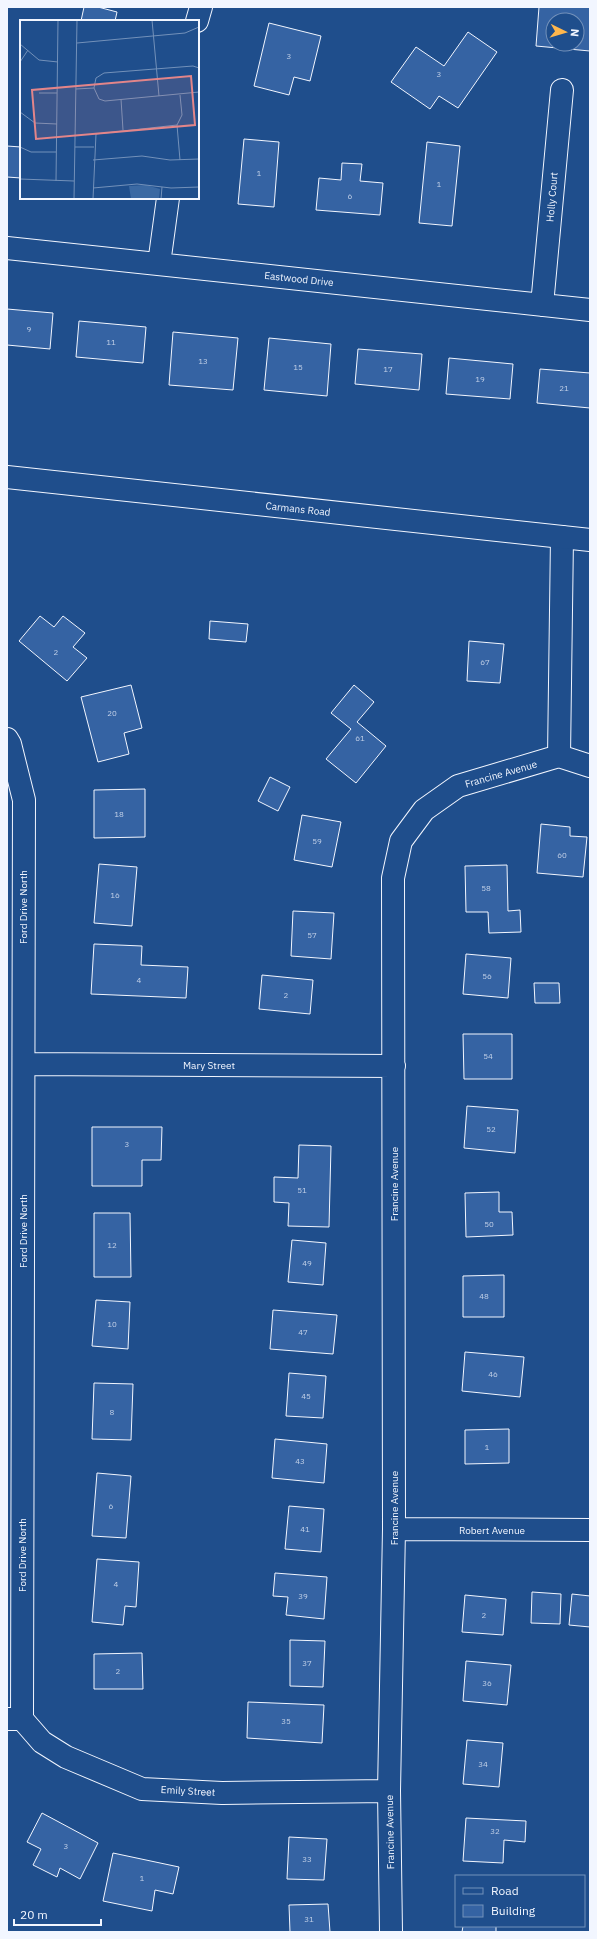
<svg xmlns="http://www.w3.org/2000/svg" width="597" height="1939" font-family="'IBM Plex Sans',sans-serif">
	<rect width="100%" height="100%" fill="#1f4e8c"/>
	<path fill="#3563a3" stroke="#f2f6ff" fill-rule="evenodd" d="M 84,7 L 98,7 L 117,12 L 115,21 L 81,21 Z
		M 539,7 L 590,7 L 590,51 L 536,46 ZM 553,20 L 577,20 L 577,44 L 553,44 Z
		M 269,23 L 321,36 L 310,81 L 294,77 L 289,95 L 254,86 Z
		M 468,32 L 497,52 L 458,108 L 439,96 L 430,109 L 391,82 L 416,47 L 444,66 Z
		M 244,139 L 279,142 L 274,207 L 238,204 Z
		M 427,142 L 460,146 L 452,226 L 419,223 Z
		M 7,146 L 21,147 L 21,178 L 7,177 Z
		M 342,163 L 362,164 L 360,181 L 383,183 L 380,215 L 316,210 L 319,178 L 341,180 Z
		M 7,309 L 53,313 L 50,349 L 7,345 Z
		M 79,321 L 146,327 L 143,363 L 76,357 Z
		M 173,332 L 238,338 L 233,390 L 169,385 Z
		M 269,338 L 331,344 L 327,396 L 264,390 Z
		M 358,349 L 422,354 L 419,390 L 355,384 Z
		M 449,358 L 513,364 L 510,399 L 446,394 Z
		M 540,369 L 590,373 L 590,408 L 537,403 Z
		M 40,616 L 54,627 L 63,616 L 85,633 L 73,647 L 87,658 L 67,681 L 19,641 Z
		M 210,621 L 248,624 L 246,642 L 209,639 Z
		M 469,641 L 504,644 L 500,683 L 467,681 Z
		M 131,685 L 142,728 L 124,733 L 129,754 L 98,762 L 81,697 Z
		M 354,685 L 374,702 L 357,722 L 386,746 L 356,783 L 326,759 L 351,729 L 331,713 Z
		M 270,777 L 290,787 L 278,811 L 258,801 Z
		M 145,789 L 145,837 L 94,838 L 94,790 Z
		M 302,815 L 341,822 L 332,867 L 294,860 Z
		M 541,824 L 570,827 L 570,836 L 587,837 L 583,877 L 537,873 Z
		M 99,864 L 137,867 L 132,926 L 94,923 Z
		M 507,865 L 508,911 L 520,910 L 521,932 L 489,933 L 488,912 L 466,912 L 465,866 Z
		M 293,911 L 334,913 L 331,959 L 291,956 Z
		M 94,944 L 142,946 L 141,965 L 188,967 L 186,998 L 91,994 Z
		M 466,954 L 511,958 L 508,998 L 463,994 Z
		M 262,975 L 313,980 L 310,1014 L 259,1009 Z
		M 534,983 L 559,983 L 560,1003 L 535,1003 Z
		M 463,1034 L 512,1034 L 512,1079 L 464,1079 Z
		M 467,1106 L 518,1110 L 515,1153 L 464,1148 Z
		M 92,1127 L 162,1127 L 161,1160 L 142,1160 L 142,1186 L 92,1186 Z
		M 299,1145 L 331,1146 L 329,1227 L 288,1226 L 289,1203 L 274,1202 L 274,1177 L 298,1178 Z
		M 499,1192 L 499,1212 L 512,1212 L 513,1235 L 466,1237 L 465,1193 Z
		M 94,1213 L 130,1213 L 131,1277 L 94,1277 Z
		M 292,1240 L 326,1243 L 323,1285 L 288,1282 Z
		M 504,1275 L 504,1317 L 463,1317 L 463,1276 Z
		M 96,1300 L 130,1302 L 128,1349 L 92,1346 Z
		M 273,1310 L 337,1315 L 333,1354 L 270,1349 Z
		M 465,1352 L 524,1357 L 520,1397 L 462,1391 Z
		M 289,1373 L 326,1376 L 323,1418 L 286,1416 Z
		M 94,1383 L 133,1384 L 131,1440 L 92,1439 Z
		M 509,1429 L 509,1463 L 465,1464 L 465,1430 Z
		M 275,1439 L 327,1444 L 324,1483 L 272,1478 Z
		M 97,1473 L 131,1476 L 126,1538 L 92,1536 Z
		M 289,1506 L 324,1509 L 321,1552 L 285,1549 Z
		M 97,1559 L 139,1562 L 136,1607 L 125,1606 L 123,1625 L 92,1622 Z
		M 275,1573 L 327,1577 L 324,1619 L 286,1615 L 288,1597 L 273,1596 Z
		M 532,1592 L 561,1594 L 560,1624 L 531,1623 Z
		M 572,1594 L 590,1596 L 590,1627 L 569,1625 Z
		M 465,1595 L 506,1599 L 503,1635 L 462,1632 Z
		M 290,1640 L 325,1641 L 323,1687 L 290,1686 Z
		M 142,1653 L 143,1689 L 94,1689 L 94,1654 Z
		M 466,1661 L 511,1665 L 507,1705 L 463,1701 Z
		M 248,1702 L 324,1705 L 322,1743 L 247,1738 Z
		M 467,1740 L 503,1743 L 499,1787 L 463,1784 Z
		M 42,1813 L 98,1843 L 80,1879 L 60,1868 L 57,1877 L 33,1865 L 41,1849 L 27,1842 Z
		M 466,1818 L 526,1821 L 525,1842 L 504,1840 L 503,1863 L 463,1861 Z
		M 289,1837 L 327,1839 L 324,1880 L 287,1879 Z
		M 113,1853 L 179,1867 L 173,1894 L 155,1890 L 152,1911 L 103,1901 Z
		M 328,1904 L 330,1932 L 290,1932 L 289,1905 Z
		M 463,1926 L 496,1926 L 496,1932 L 462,1932 Z"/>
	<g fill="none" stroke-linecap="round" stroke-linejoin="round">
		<g stroke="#f2f6ff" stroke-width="24">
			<path id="street" d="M 197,21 L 201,7
				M 7,248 L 590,310
				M 159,264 L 168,198
				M 542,305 L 562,90
				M 7,739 L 10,744 L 24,800 L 22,1719
				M 559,756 L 562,537
				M 559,756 L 590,766
				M 24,1064 L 394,1066
				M 394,1529 L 590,1530
				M 8,1719 L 22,1719 L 42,1742 L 66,1757 L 142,1789 L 222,1793 L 389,1791
				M 391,1932 L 389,1791 L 394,1529 L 393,878 L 401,841 L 424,810 L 458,786 L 559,756"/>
		</g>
		<g stroke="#f2f6ff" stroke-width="24">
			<path id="secondary" d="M 7,477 L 590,540"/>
		</g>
		<use href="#street" stroke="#1f4e8c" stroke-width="22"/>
		<use href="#secondary" stroke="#1f4e8c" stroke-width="22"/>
	</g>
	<g text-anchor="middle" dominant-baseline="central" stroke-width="3" stroke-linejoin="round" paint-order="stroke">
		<g font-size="8" fill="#c3d1e8">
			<text x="289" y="56">3</text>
			<text x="439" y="74">3</text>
			<text x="259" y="173">1</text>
			<text x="439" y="184">1</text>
			<text x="350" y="196">6</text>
			<text x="29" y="329">9</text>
			<text x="111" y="342">11</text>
			<text x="203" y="361">13</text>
			<text x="298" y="367">15</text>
			<text x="388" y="369">17</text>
			<text x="480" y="379">19</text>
			<text x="564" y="388">21</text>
			<text x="56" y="652">2</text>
			<text x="485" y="662">67</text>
			<text x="112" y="713">20</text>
			<text x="360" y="738">61</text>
			<text x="119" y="814">18</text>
			<text x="317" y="841">59</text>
			<text x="562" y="855">60</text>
			<text x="486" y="888">58</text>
			<text x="115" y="895">16</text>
			<text x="312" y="935">57</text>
			<text x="487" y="976">56</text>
			<text x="139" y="980">4</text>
			<text x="286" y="995">2</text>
			<text x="488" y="1056">54</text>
			<text x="491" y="1129">52</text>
			<text x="127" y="1144">3</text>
			<text x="302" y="1190">51</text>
			<text x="489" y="1224">50</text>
			<text x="112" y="1245">12</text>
			<text x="307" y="1263">49</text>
			<text x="484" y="1296">48</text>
			<text x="112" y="1324">10</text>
			<text x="303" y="1332">47</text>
			<text x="493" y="1374">46</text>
			<text x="306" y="1396">45</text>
			<text x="112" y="1412">8</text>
			<text x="487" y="1447">1</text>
			<text x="300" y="1461">43</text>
			<text x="111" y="1506">6</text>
			<text x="305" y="1529">41</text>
			<text x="116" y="1584">4</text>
			<text x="303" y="1596">39</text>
			<text x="484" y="1615">2</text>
			<text x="307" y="1663">37</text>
			<text x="118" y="1671">2</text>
			<text x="487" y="1683">36</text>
			<text x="286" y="1721">35</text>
			<text x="483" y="1764">34</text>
			<text x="495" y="1831">32</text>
			<text x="66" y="1846">3</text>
			<text x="307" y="1859">33</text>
			<text x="142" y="1878">1</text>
			<text x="309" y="1919">31</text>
		</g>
		<g font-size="10" fill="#f2f6ff" stroke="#1f4e8c">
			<text transform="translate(552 197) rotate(-85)">Holly Court</text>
			<text transform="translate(299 279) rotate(6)">Eastwood Drive</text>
			<text transform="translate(298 509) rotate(6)">Carmans Road</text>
			<text transform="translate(501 774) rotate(-16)">Francine Avenue</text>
			<text transform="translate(23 907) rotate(-90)">Ford Drive North</text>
			<text x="209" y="1065">Mary Street</text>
			<text transform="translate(394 1184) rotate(-90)">Francine Avenue</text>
			<text transform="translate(23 1231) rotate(-90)">Ford Drive North</text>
			<text transform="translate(394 1508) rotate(-90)">Francine Avenue</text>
			<text x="492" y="1530">Robert Avenue</text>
			<text transform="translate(22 1555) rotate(-90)">Ford Drive North</text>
			<text transform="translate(188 1791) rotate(3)">Emily Street</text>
			<text transform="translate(390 1832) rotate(-91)">Francine Avenue</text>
		</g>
	</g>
	<g transform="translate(20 20)">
		<rect width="179" height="179" fill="#1f4e8c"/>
		<path d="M 126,165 L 140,169 L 139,179 L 111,179 L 109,166 Z" fill="#3b69a3"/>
		<path fill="none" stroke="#7391ba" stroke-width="1" d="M 132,0 L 139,76M 57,23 L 165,13 L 179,7M 0,24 L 19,40 L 38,42M 0,42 L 8,30M 74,68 L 76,58 L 84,53 L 173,46 L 179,48M 74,68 L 79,79 L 85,81 L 179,72M 56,69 L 74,68M 19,73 L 37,73M 101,79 L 103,110M 0,92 L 15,103 L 37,104M 0,127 L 11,132 L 36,132M 55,127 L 74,127M 73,140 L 122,136 L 150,140 L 179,139M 160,140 L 157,105 L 162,95 L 160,75M 0,159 L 54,161M 36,161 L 38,0M 73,168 L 117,164 L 151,168 L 179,167M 54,179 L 57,0M 73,179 L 76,114 L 157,105M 141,179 L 142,167"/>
		<path fill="#e38589" fill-opacity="0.15" stroke="#e38589" stroke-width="2" d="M 171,56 L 175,105 L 16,119 L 12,70 Z"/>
		<rect width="179" height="179" fill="none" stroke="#f2f6ff" stroke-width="2"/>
	</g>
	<rect width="597" height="1939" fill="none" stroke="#f2f6ff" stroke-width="16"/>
	<rect x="455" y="1875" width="130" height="52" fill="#1f4e8c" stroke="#7391ba"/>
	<rect x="463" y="1888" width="20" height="6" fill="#1f4e8c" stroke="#7391ba"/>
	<text x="491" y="1895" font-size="12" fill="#f2f6ff">Road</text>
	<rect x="463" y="1905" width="20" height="12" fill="#3563a3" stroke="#7391ba"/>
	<text x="491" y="1915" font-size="12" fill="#f2f6ff">Building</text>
	<g transform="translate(565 32) rotate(95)"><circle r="19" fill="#1f4e8c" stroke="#7391ba"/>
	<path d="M0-3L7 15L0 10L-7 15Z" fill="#ffb74d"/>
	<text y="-6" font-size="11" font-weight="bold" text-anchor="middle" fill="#f2f6ff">N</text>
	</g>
	<path d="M14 1919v6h87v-6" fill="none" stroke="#f2f6ff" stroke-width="2"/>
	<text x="20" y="1919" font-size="12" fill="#f2f6ff" stroke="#1f4e8c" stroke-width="3" paint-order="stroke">20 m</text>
</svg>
